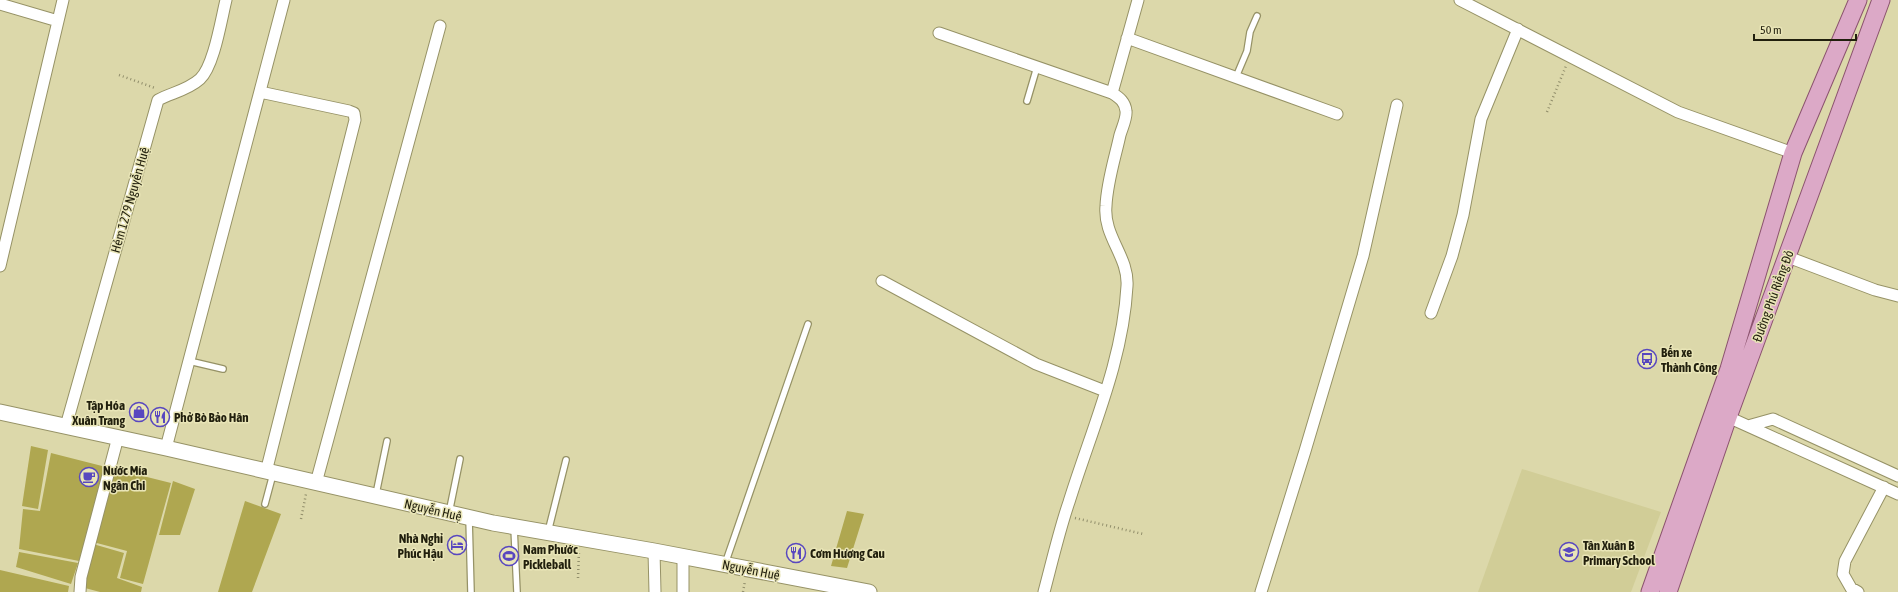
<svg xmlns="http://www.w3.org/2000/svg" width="1898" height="592" font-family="'Asap Condensed',sans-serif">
	<rect width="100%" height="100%" fill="#dcd8aa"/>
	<path fill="#d1cd97" d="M 1522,469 L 1661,512 L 1631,592 L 1478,592 Z"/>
	<path fill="#afa750" d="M 31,446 L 48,450 L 38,509 L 22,506 Z
		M 51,453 L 106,467 L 79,561 L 19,549 L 23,509 L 40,511 Z
		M 113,468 L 147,477 L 139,505 L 147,477 L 171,483 L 143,584 L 120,578 L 127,551 L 93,542 Z
		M 173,481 L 195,489 L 180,535 L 159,535 Z
		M 245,501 L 281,514 L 252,592 L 218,592 Z
		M 847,511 L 864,514 L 847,568 L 831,566 Z
		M 93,544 L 124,553 L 117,578 L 142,587 L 141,592 L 100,592 L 85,588 Z
		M 19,552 L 78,563 L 71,584 L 16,567 Z
		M 0,570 L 69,586 L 68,592 L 0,592 Z"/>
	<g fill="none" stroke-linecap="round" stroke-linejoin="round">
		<g stroke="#969266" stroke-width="8">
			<path id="lane" d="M 1236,77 L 1247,51 L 1250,32 L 1257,16
				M 1027,101 L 1037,67
				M 189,361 L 223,369
				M 376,494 L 387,441
				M 265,504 L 273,474
				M 449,513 L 460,459
				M 469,518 L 471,592
				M 514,527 L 517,592
				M 548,532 L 566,460
				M 725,564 L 808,324"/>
		</g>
		<g stroke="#969266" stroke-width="13">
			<path id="street" d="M 1460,0 L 1678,112 L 1793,153
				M 0,4 L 58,21
				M 939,33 L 1112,93 C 1120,98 1125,102 1126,111 C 1127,118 1122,128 1120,135 C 1115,158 1107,182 1106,206 C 1103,236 1129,257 1127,286 C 1123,361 1091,431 1069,502 C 1059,531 1052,562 1044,592
				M 1127,38 L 1337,114
				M 260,92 L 349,111 L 354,113 L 355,120 L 266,472
				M 1112,93 L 1138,0
				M 1788,257 L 1875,290 L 1898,296
				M 0,266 L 63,0
				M 882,281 L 1036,364 L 1105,391
				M 1431,313 L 1452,256 L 1463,215 L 1481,119 L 1518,29
				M 1728,417 L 1898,494
				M 66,426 L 158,100 C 171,93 188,90 200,79 C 214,66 221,20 226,0
				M 1748,426 L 1773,419 L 1898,476
				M 166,448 L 284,0
				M 316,483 L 440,26
				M 654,551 L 655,592
				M 80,592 L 81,577 L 118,437
				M 683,592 L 683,557
				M 1261,592 L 1305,451 L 1363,256 L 1397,105
				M 1858,592 L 1851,588 L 1843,574 L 1845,561 L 1884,487"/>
		</g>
		<g stroke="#969266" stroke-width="17">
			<path id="secondary" d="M 0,412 L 166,448 L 493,523 L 654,551 L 869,592"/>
		</g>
		<g stroke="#8b536e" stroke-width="19">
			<path id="primary" d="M 1650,592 L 1729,369 L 1793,153 L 1858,0
				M 1668,592 L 1728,417 L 1881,0"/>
		</g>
		<path stroke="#918e6b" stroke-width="2.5" stroke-dasharray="1 3" stroke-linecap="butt" d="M 119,75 L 155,88
			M 1547,112 L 1566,66
			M 1075,518 L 1143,534
			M 301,519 L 306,494
			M 578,578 L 579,551
			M 743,592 L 745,581"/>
		<use href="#lane" stroke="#fff" stroke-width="5.5"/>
		<use href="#street" stroke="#fff" stroke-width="11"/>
		<use href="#secondary" stroke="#fff" stroke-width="15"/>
		<use href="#primary" stroke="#dca9c7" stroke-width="17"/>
	</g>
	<defs>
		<g id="bus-ring" transform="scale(1)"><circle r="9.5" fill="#e9e5b7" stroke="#5847bf" stroke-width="1.5"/><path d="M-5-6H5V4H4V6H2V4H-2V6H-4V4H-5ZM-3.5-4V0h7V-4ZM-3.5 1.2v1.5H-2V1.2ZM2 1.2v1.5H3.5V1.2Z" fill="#5847bf"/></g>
		<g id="shop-ring" transform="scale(1)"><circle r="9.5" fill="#e9e5b7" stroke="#5847bf" stroke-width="1.5"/><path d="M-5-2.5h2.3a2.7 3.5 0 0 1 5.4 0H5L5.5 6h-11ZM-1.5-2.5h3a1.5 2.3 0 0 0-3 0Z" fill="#5847bf"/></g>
		<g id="restaurant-ring" transform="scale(1)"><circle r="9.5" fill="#e9e5b7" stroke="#5847bf" stroke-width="1.5"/><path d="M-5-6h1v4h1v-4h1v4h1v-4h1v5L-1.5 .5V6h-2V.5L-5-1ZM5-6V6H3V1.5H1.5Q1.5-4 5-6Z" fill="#5847bf"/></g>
		<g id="cafe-ring" transform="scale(1)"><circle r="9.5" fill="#e9e5b7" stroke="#5847bf" stroke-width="1.5"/><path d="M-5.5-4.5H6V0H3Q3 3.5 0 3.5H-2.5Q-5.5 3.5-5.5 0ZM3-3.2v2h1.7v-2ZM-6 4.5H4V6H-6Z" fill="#5847bf"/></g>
		<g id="hotel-ring" transform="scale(1)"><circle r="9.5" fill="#e9e5b7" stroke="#5847bf" stroke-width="1.5"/><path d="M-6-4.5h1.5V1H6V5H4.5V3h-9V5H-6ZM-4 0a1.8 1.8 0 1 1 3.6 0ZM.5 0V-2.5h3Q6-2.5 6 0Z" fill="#5847bf"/></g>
		<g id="school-ring" transform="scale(1)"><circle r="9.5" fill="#e9e5b7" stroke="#5847bf" stroke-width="1.5"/><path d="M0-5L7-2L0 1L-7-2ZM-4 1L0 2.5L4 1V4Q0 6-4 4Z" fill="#5847bf"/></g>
		<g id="stadium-ring" transform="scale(1)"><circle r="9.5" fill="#e9e5b7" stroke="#5847bf" stroke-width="1.5"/><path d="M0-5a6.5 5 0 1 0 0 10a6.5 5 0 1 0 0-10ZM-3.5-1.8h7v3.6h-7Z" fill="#5847bf"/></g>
	</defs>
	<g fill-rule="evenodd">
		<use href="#bus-ring" x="1647" y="359"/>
		<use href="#shop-ring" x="139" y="412"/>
		<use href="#restaurant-ring" x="160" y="417"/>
		<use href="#cafe-ring" x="89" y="477"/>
		<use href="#hotel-ring" x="457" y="545"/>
		<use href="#school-ring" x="1569" y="552"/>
		<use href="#restaurant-ring" x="796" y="553"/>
		<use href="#stadium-ring" x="509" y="556"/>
	</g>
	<g text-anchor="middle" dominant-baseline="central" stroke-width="3" stroke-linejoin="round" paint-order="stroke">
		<g font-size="13" fill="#211f0d" stroke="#e9e5b7">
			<text transform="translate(130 200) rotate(-74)">Hẻm 1279 Nguyễn Huệ</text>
			<text transform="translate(1773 296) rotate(-70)">Đường Phú Riềng Đỏ</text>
			<text transform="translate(433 510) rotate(13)">Nguyễn Huệ</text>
			<text transform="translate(751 570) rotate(11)">Nguyễn Huệ</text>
		</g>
		<g font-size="13" font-weight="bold" fill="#211f0d" stroke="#e9e5b7" text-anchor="start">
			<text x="1661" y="352">Bến xe<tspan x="1661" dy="15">Thành Công</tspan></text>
			<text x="125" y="405" text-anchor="end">Tập Hóa<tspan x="125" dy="15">Xuân Trang</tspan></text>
			<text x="174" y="417">Phở Bò Bảo Hân</text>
			<text x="103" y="470">Nước Mía<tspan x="103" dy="15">Ngân Chi</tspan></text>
			<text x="443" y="538" text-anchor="end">Nhà Nghỉ<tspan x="443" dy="15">Phúc Hậu</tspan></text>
			<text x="1583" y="545">Tân Xuân B<tspan x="1583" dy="15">Primary School</tspan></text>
			<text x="523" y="549">Nam Phước<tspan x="523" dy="15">Pickleball</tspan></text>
			<text x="810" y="553">Cơm Hương Cau</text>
		</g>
	</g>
	<path d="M1754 34v6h102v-6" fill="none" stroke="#211f0d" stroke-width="2"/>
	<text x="1760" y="34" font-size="12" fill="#211f0d" stroke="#e9e5b7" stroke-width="3" paint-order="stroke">50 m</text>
</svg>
